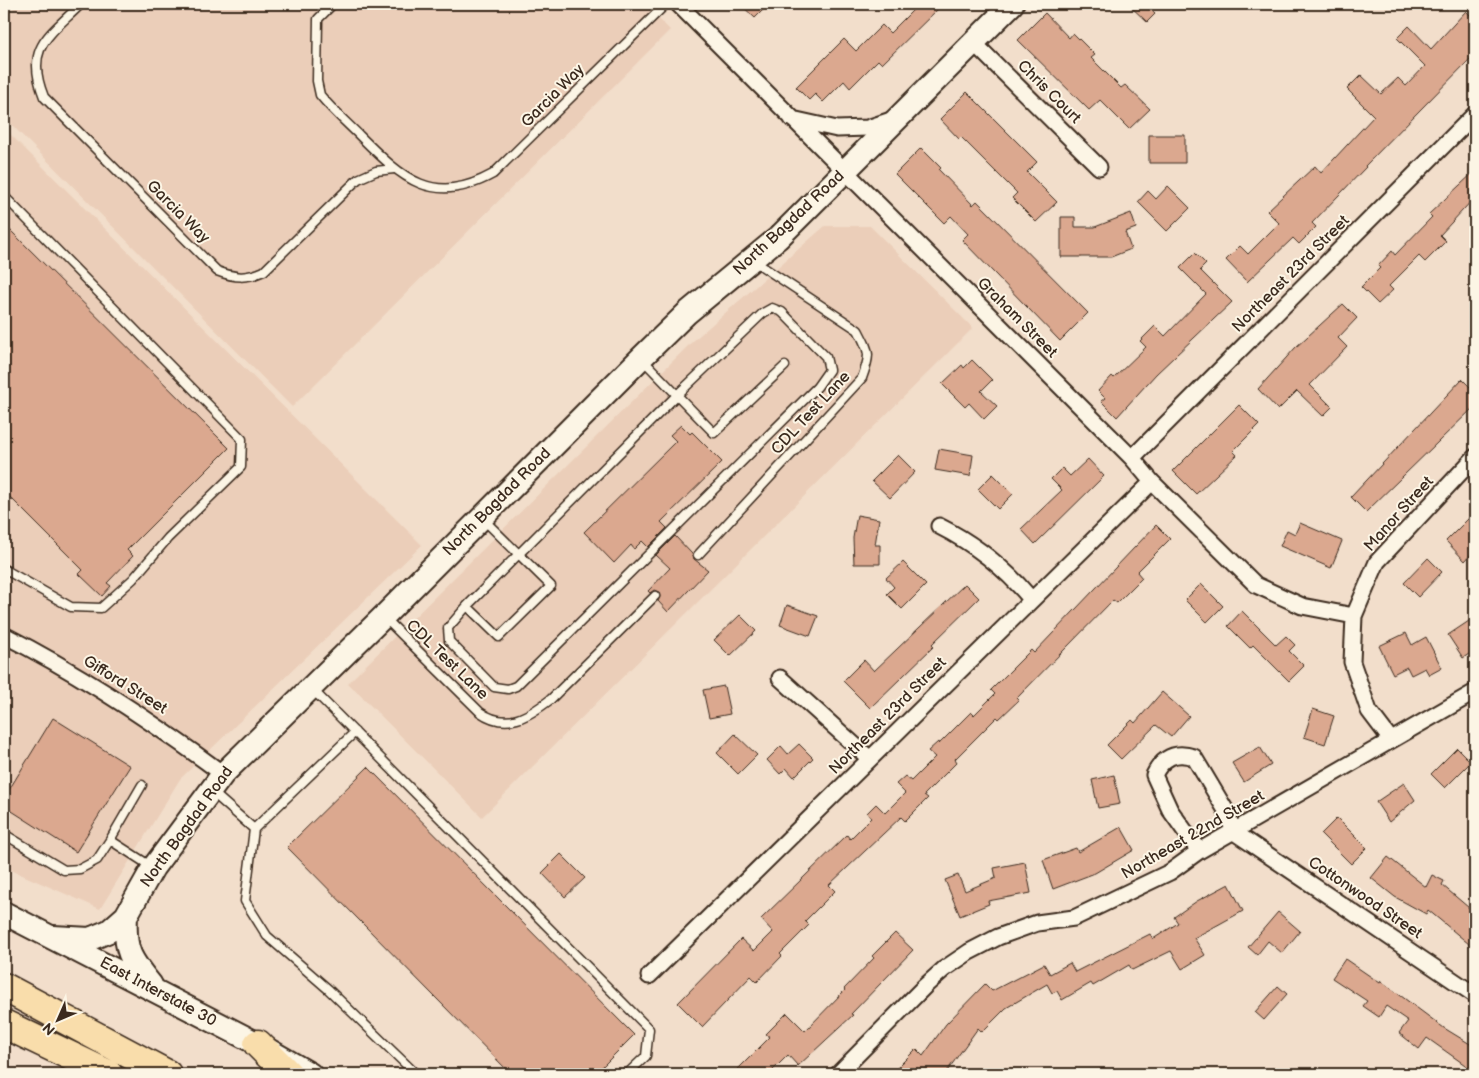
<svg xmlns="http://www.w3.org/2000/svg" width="1479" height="1078" font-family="'Balsamiq Sans',sans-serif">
	<rect width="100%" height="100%" fill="#f2decb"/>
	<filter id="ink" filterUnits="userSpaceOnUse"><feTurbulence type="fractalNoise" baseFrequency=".02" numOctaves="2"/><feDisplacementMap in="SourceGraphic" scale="10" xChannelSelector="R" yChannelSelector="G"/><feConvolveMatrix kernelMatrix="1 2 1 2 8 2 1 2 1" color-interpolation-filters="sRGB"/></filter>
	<g filter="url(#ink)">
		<path fill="#ebceb9" d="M 18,4 L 644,4 L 670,30 L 292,407 L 4,117 L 4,18 Z
			M 4,128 L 422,545 L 180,779 L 100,909 L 4,867 Z
			M 825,226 L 870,226 L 973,328 L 482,817 L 348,683 L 693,341 Z"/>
		<path fill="#dba88f" stroke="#3b2a1e" d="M 740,4 L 769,4 L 755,18 Z
			M 919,4 L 943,4 L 882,64 L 878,60 L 850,88 L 844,81 L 823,102 L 815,94 L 809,100 L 796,87 L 844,39 L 856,51 L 882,25 L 890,33 Z
			M 1128,4 L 1145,4 L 1155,14 L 1147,22 Z
			M 1466,11 L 1475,20 L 1475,54 L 1365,166 L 1366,167 L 1312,223 L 1316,227 L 1299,244 L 1293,238 L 1247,282 L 1226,260 L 1240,246 L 1248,254 L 1279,223 L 1267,211 L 1315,166 L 1321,173 L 1374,116 L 1347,89 L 1361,75 L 1381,94 L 1398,78 L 1406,86 L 1425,66 L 1397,38 L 1409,26 L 1431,49 Z
			M 1045,13 L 1069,38 L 1073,33 L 1095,55 L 1091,58 L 1121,88 L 1125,85 L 1150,109 L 1129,129 L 1100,100 L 1089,110 L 1018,40 Z
			M 967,92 L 1037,162 L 1027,172 L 1057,202 L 1036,222 L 1012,198 L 1017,193 L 961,137 L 959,139 L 940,119 Z
			M 1149,135 L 1185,135 L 1185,163 L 1149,163 Z
			M 921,148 L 941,168 L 939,170 L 973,205 L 977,201 L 1088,313 L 1060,341 L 962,240 L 968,234 L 951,216 L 944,223 L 895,174 Z
			M 1475,171 L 1475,197 L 1440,235 L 1446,241 L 1425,262 L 1419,256 L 1389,286 L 1393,290 L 1378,304 L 1361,287 L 1380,268 L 1378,266 L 1392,251 L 1395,255 L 1432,217 L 1429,214 Z
			M 1168,186 L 1190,208 L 1167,231 L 1138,202 L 1148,191 L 1156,199 Z
			M 1131,213 L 1136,228 L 1125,232 L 1131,249 L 1111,257 L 1061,257 L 1061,217 L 1075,217 L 1075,227 L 1095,227 Z
			M 4,224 L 229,448 L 127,550 L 133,556 L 107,583 L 111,586 L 102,596 L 79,574 L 83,570 L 4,491 Z
			M 1195,253 L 1206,264 L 1200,270 L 1232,302 L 1156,374 L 1117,417 L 1101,401 L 1105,398 L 1098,391 L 1112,376 L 1114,378 L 1146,347 L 1140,341 L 1155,326 L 1165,336 L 1206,294 L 1180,268 Z
			M 1343,304 L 1357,318 L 1338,338 L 1347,347 L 1310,385 L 1332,407 L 1323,416 L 1297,391 L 1278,410 L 1258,389 L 1296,347 Z
			M 972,360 L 992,380 L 981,391 L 997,406 L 984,419 L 969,403 L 965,407 L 942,384 L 962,365 L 964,368 Z
			M 1462,379 L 1475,392 L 1475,406 L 1366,512 L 1351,497 Z
			M 1239,405 L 1259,425 L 1233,451 L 1237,455 L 1196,494 L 1173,471 Z
			M 681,425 L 690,434 L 692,432 L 722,462 L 661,522 L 667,528 L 648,547 L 642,541 L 634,549 L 631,545 L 614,563 L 584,532 L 676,441 L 670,435 Z
			M 939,449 L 973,455 L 970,476 L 935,470 Z
			M 898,455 L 915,472 L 890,498 L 872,481 Z
			M 1088,459 L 1104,476 L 1035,544 L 1021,529 L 1062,490 L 1051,479 L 1062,468 L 1070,476 Z
			M 993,474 L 1013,494 L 998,509 L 978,489 Z
			M 1475,512 L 1475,550 L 1465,561 L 1446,541 Z
			M 857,515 L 879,519 L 875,545 L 880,545 L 880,564 L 854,564 L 853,538 Z
			M 1300,523 L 1342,541 L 1331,568 L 1280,546 L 1287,530 L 1295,534 Z
			M 1156,525 L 1170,539 L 1137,572 L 1142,578 L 1117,603 L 1113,600 L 1017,698 L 1019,700 L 999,719 L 997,717 L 955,759 L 957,762 L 924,795 L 928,798 L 905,821 L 901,817 L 829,885 L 835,891 L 805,921 L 809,925 L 780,954 L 782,956 L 757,982 L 751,976 L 702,1027 L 678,1003 L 741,939 L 754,951 L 773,932 L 761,919 L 847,835 L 850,839 L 871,818 L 867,813 L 876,804 L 885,813 L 905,793 L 896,784 L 905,776 L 911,781 L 935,757 L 928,751 L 938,742 L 939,744 L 971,712 L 974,715 L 995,694 L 991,690 L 1031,650 L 1034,653 Z
			M 675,536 L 692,554 L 694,559 L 708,570 L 668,612 L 658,601 L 660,597 L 659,592 L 654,590 L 650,593 L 648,591 L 670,568 L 656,555 Z
			M 1428,558 L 1442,572 L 1418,597 L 1404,583 Z
			M 903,562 L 926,585 L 902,609 L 887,594 L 894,587 L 886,578 Z
			M 965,584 L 979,598 L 932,644 L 934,646 L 870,708 L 843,681 L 864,660 L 874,671 Z
			M 1201,584 L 1223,606 L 1207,622 L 1185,600 Z
			M 787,605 L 818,616 L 810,636 L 780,625 Z
			M 1242,611 L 1276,645 L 1286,636 L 1295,645 L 1289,651 L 1304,666 L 1289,681 L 1253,645 L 1250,648 L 1228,626 Z
			M 740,615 L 756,631 L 730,656 L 714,640 Z
			M 1475,617 L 1475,650 L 1463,658 L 1448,635 Z
			M 1406,633 L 1412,645 L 1426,637 L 1442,668 L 1429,675 L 1425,668 L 1411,675 L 1407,667 L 1393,674 L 1379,646 Z
			M 724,686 L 730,714 L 709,718 L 703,690 Z
			M 1162,692 L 1189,716 L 1171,737 L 1156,725 L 1121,759 L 1107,745 L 1132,720 L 1135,723 Z
			M 1313,709 L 1334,716 L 1325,744 L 1304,737 Z
			M 53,718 L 130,766 L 76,852 L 4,806 L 4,798 Z
			M 735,734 L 757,755 L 738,774 L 717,753 Z
			M 799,744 L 813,758 L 794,777 L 786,768 L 780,774 L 767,760 L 781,746 L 788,754 Z
			M 1260,747 L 1271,765 L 1244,782 L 1232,763 Z
			M 1457,748 L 1471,762 L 1445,788 L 1431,774 Z
			M 368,767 L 634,1035 L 595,1074 L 511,1074 L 287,847 Z
			M 1114,775 L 1120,804 L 1098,808 L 1092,780 Z
			M 1404,783 L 1415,800 L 1389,822 L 1376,802 Z
			M 1337,818 L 1367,848 L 1351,864 L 1321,834 Z
			M 1121,827 L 1134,850 L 1095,873 L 1053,889 L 1043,860 L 1076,848 L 1078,852 Z
			M 561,854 L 585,878 L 565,897 L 542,873 Z
			M 1388,857 L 1426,887 L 1432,875 L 1444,881 L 1442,885 L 1475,913 L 1475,949 L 1428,910 L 1426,914 L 1395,897 L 1371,878 Z
			M 1025,862 L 1031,893 L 988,901 L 989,904 L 960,916 L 945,880 L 958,875 L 965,891 L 996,878 L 994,868 Z
			M 1229,884 L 1243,911 L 1194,938 L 1205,955 L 1182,969 L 1171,951 L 1132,970 L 1129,965 L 1093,986 L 1091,983 L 1062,1000 L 1057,991 L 1052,993 L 1047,984 L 1006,1008 L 982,1032 L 978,1028 L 945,1074 L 891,1074 L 916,1049 L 923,1056 L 946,1024 L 985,984 L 992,991 L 1044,964 L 1050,974 L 1070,963 L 1075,972 L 1150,934 L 1153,939 L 1178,923 L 1174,917 L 1197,901 Z
			M 1278,912 L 1300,931 L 1282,953 L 1268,941 L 1257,955 L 1248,947 Z
			M 895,933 L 913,950 L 851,1014 L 853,1015 L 798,1066 L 788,1055 L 769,1074 L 733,1074 L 770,1037 L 766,1034 L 787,1013 L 805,1031 L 845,990 L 844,989 L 874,958 L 872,956 Z
			M 1345,959 L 1380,983 L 1381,981 L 1444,1028 L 1475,1047 L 1475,1072 L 1427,1038 L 1419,1049 L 1399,1033 L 1408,1021 L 1386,1006 L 1379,1017 L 1363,1006 L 1367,1001 L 1332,978 Z
			M 1278,986 L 1287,994 L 1264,1020 L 1255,1012 Z"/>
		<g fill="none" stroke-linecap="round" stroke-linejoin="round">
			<g stroke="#3b2a1e" stroke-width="11">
				<path id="lane" d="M 81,4 C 49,36 24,47 44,97 L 217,271 C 235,278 247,279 264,271 L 358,179 L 376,171 L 394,169
					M 333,4 L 318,19 L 317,81 L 320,95 C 332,110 347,123 360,136 C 403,179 433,207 493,174 L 666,4
					M 4,196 L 242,439 L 241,467 L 168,538 L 133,579 L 101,608 L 71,607 L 4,569
					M 483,519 L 551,586 L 499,637 L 467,606 L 677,395 L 643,360
					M 698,555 L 862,378 C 871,354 870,353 858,330 L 754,261
					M 467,606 L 448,628 L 449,641 L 494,687 L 508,689 L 516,686 L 817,387 L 829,370 L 826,357 L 782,312 L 772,308 L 763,313 L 677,395 L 714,433 L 785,366
					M 385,618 L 480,712 C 507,731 529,716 551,699 L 655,596
					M 313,690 L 649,1029 L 646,1056 L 627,1074
					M 212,792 L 254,829 L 245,901 L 267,936 L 328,989 L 416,1074
					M 254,829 L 355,732
					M 4,834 L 64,870 L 80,869 L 97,860 L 110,840 L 152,867
					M 110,840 L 142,785"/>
			</g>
			<g stroke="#3b2a1e" stroke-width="19">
				<path id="street" d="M 678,4 L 1132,458 L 1152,482 L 1256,585 L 1302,606 L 1354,616
					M 974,43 L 1099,167
					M 792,119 L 837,129 L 867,128 L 894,119
					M 1132,458 L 1475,114
					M 939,526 C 975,544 1005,568 1031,599
					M 4,635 C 81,674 153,722 223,774
					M 780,678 L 870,759
					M 1391,740 L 1369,711 L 1352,662 L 1354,616 L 1377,562 L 1475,457
					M 1199,851 L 1170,810 L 1154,775 C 1163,757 1175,751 1194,757 L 1225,809 L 1234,832 L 1475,995
					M 649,976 L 1152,482
					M 838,1074 L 925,986 L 944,969 L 969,952 L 998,937 L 1037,923 L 1074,918 L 1170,872 L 1199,851 L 1475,692"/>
			</g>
			<g stroke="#3b2a1e" stroke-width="26">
				<path id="secondary" d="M 4,913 L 258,1044 L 310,1074
					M 126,916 C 124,951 130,959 151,985
					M 53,937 L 90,939 L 109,931 L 126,916 L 153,868 L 223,774 L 383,617 L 641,358 L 687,313 L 778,238 L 1012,4"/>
			</g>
			<g stroke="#3b2a1e" stroke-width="31">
				<path id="highway" d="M 4,987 L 167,1074
					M 4,1024 L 108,1074
					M 258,1044 L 288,1074"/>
			</g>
			<use href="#lane" stroke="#fcf5e5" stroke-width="8"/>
			<use href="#street" stroke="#fcf5e5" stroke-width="15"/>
			<use href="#secondary" stroke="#fcf5e5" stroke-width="22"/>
			<use href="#highway" stroke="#f9ddab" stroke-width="28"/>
		</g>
	</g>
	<g text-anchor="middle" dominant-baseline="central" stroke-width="4" stroke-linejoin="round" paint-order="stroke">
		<g font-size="16" fill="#3b2a1e" stroke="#fcf5e5">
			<text transform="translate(1049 92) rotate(45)">Chris Court</text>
			<text transform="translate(553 96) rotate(-45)">Garcia Way</text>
			<text transform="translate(178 212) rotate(45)">Garcia Way</text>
			<text transform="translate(789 223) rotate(-43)">North Bagdad Road</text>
			<text transform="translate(1291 274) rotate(-45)">Northeast 23rd Street</text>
			<text transform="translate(1017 318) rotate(45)">Graham Street</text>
			<text transform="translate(811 413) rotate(-47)">CDL Test Lane</text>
			<text transform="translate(497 502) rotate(-45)">North Bagdad Road</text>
			<text transform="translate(1399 514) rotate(-48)">Manor Street</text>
			<text transform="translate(447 660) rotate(44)">CDL Test Lane</text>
			<text transform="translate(125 685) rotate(32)">Gifford Street</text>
			<text transform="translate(888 716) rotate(-45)">Northeast 23rd Street</text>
			<text transform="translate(187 827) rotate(-54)">North Bagdad Road</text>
			<text transform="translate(1193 835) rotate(-30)">Northeast 22nd Street</text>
			<text transform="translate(1365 898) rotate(34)">Cottonwood Street</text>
			<text transform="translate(158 992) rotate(28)">East Interstate 30</text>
		</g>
	</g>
	<rect width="1479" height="1078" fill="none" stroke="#fcf5e5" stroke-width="20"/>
	<rect x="10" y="10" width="1459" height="1058" fill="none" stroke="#3b2a1e" stroke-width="2" filter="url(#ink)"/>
	<g transform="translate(58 1020) rotate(225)" stroke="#fcf5e5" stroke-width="4" paint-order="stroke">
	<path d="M0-4L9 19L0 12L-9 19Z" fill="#3b2a1e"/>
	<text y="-8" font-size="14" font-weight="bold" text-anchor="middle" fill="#3b2a1e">N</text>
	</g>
</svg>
